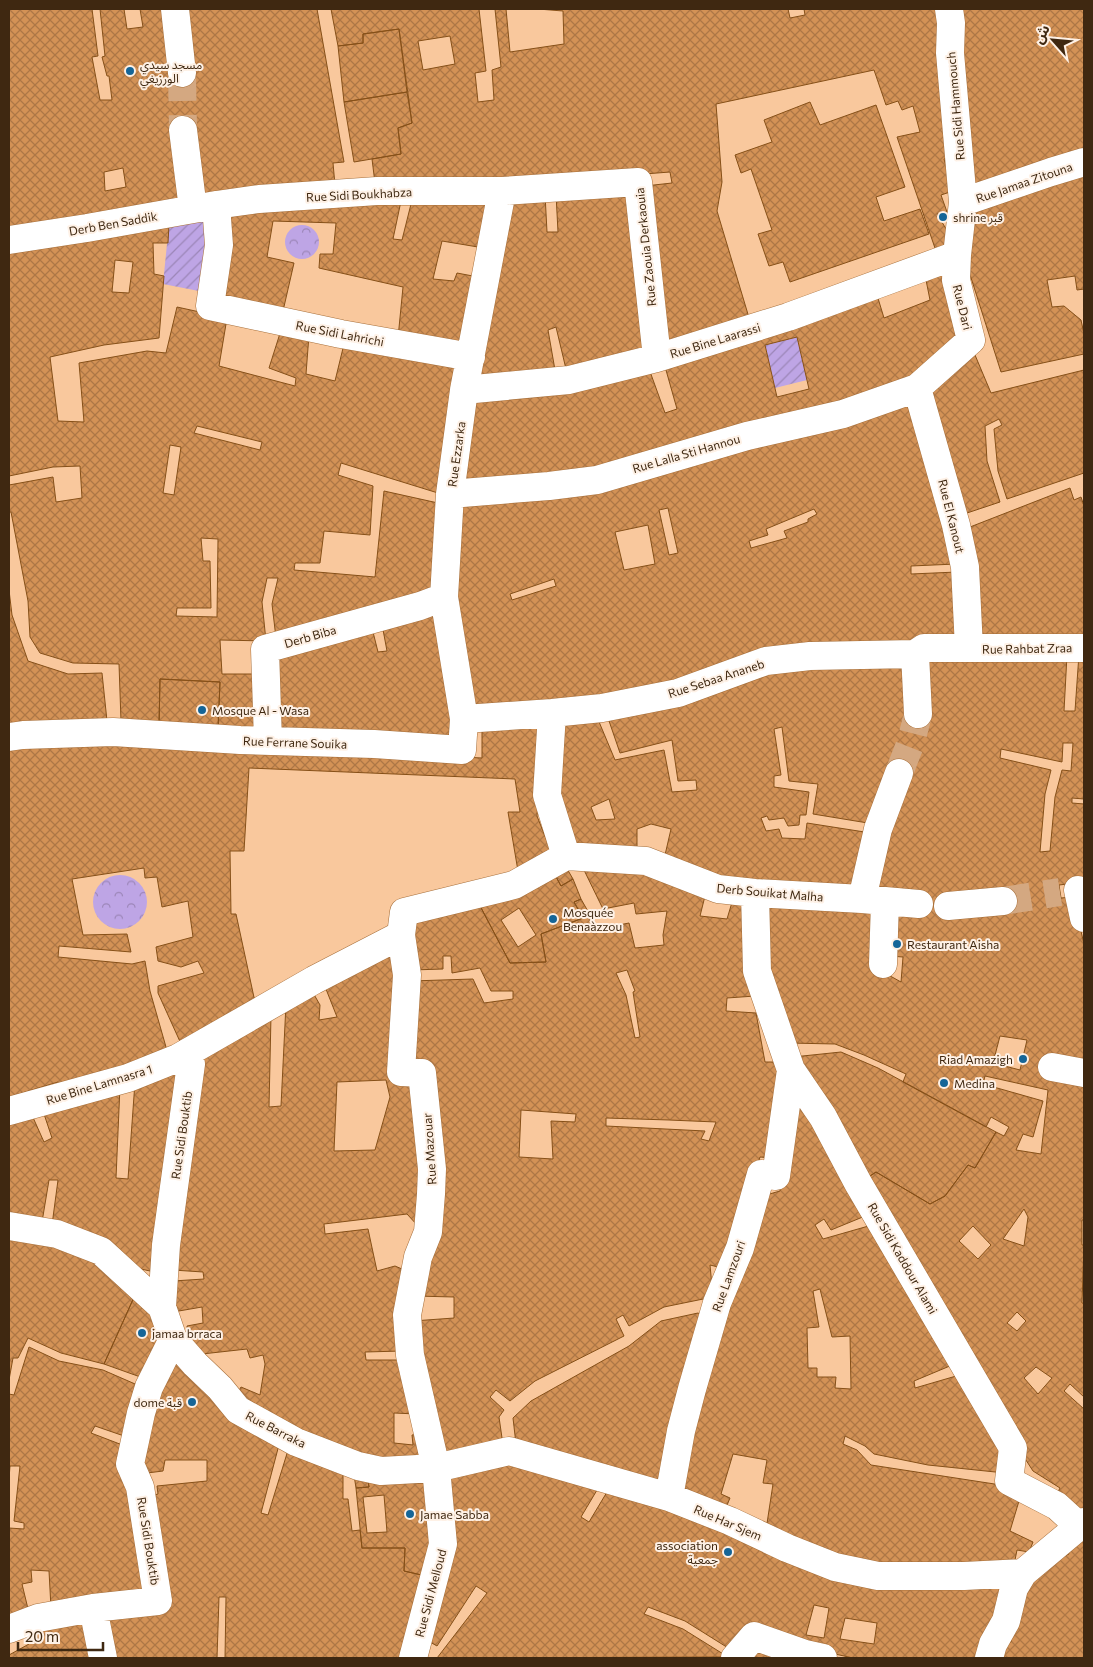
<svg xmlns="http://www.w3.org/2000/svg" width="1093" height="1667" font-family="Commissioner,'Noto Sans Arabic',sans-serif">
	<defs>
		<pattern id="forest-crowns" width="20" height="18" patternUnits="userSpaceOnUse" patternTransform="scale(1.25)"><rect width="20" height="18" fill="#bea5e5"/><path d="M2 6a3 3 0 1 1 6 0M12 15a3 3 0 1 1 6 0" fill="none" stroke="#9c86b8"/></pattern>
		<pattern id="garden-furrows" width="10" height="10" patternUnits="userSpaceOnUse" patternTransform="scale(1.25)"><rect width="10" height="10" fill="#bea5e5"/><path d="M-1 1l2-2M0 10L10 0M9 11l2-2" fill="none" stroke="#9c86b8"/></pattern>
		<pattern id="building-cross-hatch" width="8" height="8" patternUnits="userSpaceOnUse" patternTransform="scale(1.25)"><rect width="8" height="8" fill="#d39256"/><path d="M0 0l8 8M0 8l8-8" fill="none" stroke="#ad7746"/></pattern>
	</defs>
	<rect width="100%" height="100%" fill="#f9c89d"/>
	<path fill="url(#forest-crowns)" d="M285 242a17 17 0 1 1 34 0a17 17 0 1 1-34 0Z
		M93 902a27 27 0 1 1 54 0a27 27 0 1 1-54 0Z"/>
	<path fill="url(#garden-furrows)" d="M 211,219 L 204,292 L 163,284 L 169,224 Z
		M 797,337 L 807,380 L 775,388 L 765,345 Z"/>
	<path fill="url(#building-cross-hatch)" stroke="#865018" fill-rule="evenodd" d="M 9,9 L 92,9 L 98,56 L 92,57 L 100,100 L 112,100 L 109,76 L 107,76 L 102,57 L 105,56 L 100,9 L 124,9 L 127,29 L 143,27 L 140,9 L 168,9 L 186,55 L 194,53 L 186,9 L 317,9 L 344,162 L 333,163 L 335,185 L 188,201 L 9,228 ZM 123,168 L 126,187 L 105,191 L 104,172 Z
		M 331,9 L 479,9 L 486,71 L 475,73 L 478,102 L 494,100 L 492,70 L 501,67 L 495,9 L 788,9 L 790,18 L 805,15 L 804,9 L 940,9 L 948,158 L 944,159 L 953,191 L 941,195 L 947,212 L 937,214 L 951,237 L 937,254 L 897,137 L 920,132 L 913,106 L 902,110 L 898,101 L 886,105 L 874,70 L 716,104 L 722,182 L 717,211 L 750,321 L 666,344 L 645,186 L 672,183 L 670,172 L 579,179 L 375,183 L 372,159 L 401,154 L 398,128 L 412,123 L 399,29 L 363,34 L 363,43 L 338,46 ZM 450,36 L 455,64 L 423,70 L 418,41 Z
		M 506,9 L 538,9 L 563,11 L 564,44 L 510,52 Z
		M 960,9 L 1084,9 L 1084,154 L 974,189 Z
		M 399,29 L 407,92 L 344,102 L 338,46 L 363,43 L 363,34 Z
		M 407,92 L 412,123 L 398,128 L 401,154 L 354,162 L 344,102 Z
		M 810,102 L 820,125 L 876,105 L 905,187 L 876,197 L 884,221 L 920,209 L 929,234 L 790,282 L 783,262 L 769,266 L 758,234 L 772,230 L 751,169 L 741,173 L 735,155 L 772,142 L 764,120 Z
		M 1084,171 L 1084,289 L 1077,290 L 1075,276 L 1047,280 L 1052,307 L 1064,306 L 1081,320 L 1084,334 L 1084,354 L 1001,372 L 966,262 L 970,212 Z
		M 630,187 L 647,352 L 566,369 L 556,327 L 548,330 L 555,370 L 478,380 L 509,198 L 545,194 L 547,232 L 558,232 L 556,194 Z
		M 412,200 L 492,205 L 484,248 L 442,241 L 433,279 L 454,281 L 457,273 L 478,277 L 465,351 L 398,338 L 403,287 L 319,268 L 320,254 L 333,254 L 336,223 L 273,221 L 267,257 L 294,263 L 283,311 L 215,300 L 228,210 L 401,201 L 393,239 L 402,240 Z
		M 169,224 L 168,243 L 153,243 L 154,274 L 164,276 L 159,338 L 104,345 L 50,357 L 58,421 L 84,422 L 79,363 L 147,351 L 166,353 L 177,307 L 227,318 L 219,366 L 295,386 L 296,378 L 269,368 L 282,327 L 309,335 L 306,374 L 335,381 L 345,340 L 461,364 L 438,493 L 341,463 L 338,475 L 373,486 L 370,535 L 324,531 L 320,563 L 295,563 L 294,570 L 375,577 L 384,491 L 438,503 L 435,589 L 276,638 L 272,604 L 278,578 L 267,578 L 262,602 L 266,641 L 220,640 L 222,674 L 254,674 L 257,731 L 218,729 L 220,682 L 160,679 L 159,726 L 121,721 L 119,664 L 73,663 L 40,653 L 30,637 L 28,601 L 11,512 L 9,512 L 9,485 L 53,477 L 56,502 L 82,498 L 80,466 L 53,467 L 9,476 L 9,246 ZM 115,260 L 133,262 L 129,293 L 112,292 ZM 197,426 L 262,442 L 260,450 L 194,433 ZM 170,445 L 181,447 L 174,495 L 163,493 ZM 201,538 L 218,539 L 217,617 L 176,616 L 177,608 L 211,608 L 210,561 L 203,561 Z
		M 943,271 L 956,337 L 916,378 L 588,475 L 460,486 L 471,396 L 648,366 L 665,413 L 677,409 L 664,363 L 877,295 L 884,318 L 930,300 L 925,275 ZM 797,337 L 809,389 L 777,397 L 765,345 Z
		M 975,355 L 991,393 L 1084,370 L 1084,473 L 1007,499 L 998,471 L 994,429 L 1002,425 L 999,419 L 985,426 L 987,461 L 1000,502 L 961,515 L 924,389 Z
		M 910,398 L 956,564 L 911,566 L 911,574 L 957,572 L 959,640 L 614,699 L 472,709 L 457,608 L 459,499 ZM 668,508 L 678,553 L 669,555 L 659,510 ZM 814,509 L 817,514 L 808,519 L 808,522 L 784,531 L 787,538 L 751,548 L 749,541 L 768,535 L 766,529 ZM 648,525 L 655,564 L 624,570 L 615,532 ZM 554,579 L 556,586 L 512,600 L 510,594 Z
		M 1070,488 L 1074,500 L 1081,497 L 1084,506 L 1084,634 L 1053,641 L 984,638 L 976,629 L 970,527 Z
		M 9,590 L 12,615 L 28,661 L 68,674 L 102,673 L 107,721 L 9,728 Z
		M 437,608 L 454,710 L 451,741 L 277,728 L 274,651 L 371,624 L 378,652 L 387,651 L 381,619 Z
		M 1079,654 L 1084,655 L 1084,799 L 1072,798 L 1072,803 L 1084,804 L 1084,882 L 1059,885 L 1061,898 L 1073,897 L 1084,944 L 1084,1062 L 1045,1057 L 1043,1070 L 1084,1078 L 1084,1220 L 1082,1220 L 1082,1245 L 1084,1245 L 1082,1303 L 1084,1303 L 1084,1397 L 1070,1384 L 1064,1391 L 1084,1409 L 1084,1510 L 1067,1504 L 1055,1498 L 1060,1488 L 1033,1471 L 1015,1443 L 945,1314 L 893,1232 L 864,1180 L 876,1172 L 930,1204 L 945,1196 L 968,1165 L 975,1168 L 996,1132 L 1004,1136 L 1009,1127 L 991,1117 L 986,1127 L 903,1082 L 906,1074 L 864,1055 L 835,1044 L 789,1043 L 777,1005 L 771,999 L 762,963 L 763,899 L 876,908 L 874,967 L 901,982 L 903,957 L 890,956 L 891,909 L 918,910 L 919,897 L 868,893 L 882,829 L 902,775 L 893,770 L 881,794 L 874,824 L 813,814 L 818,784 L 789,781 L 782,727 L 774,729 L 781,775 L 774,776 L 774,787 L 809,792 L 806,815 L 800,815 L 799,825 L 788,826 L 784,818 L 769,820 L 767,816 L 761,818 L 766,831 L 779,829 L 782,838 L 805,839 L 807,823 L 871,833 L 862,876 L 855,890 L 756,882 L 708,876 L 665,855 L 671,829 L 651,824 L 637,829 L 637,848 L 570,849 L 553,795 L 553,769 L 558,766 L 555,722 L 597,717 L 615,760 L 664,750 L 672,792 L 697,790 L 696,780 L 678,781 L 672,740 L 620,753 L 607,715 L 688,698 L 764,670 L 797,662 L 909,660 L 913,713 L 922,714 L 918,655 L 1005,657 L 1067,655 L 1064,711 L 1075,711 ZM 1063,743 L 1073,743 L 1071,771 L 1062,770 L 1055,797 L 1050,851 L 1040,852 L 1045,794 L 1051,770 L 1000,758 L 1001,749 L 1062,762 ZM 609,799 L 615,819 L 596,820 L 591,807 ZM 1002,892 L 1003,906 L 974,913 L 948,911 L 948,900 L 992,897 L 992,893 ZM 1000,1036 L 1027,1040 L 1020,1070 L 993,1063 ZM 985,1076 L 1048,1090 L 1041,1154 L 1016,1150 L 1023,1134 L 1033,1137 L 1043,1101 L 983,1084 ZM 1024,1209 L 1028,1217 L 1024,1246 L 1003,1239 ZM 973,1226 L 991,1245 L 978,1259 L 959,1241 ZM 1017,1312 L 1026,1321 L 1017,1331 L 1007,1323 ZM 1036,1367 L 1052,1378 L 1038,1394 L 1024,1378 Z
		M 160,679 L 220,682 L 218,729 L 159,726 Z
		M 544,721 L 537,816 L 552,854 L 518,871 L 508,812 L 520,812 L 515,779 L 249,768 L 244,851 L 230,851 L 231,914 L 236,914 L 255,1002 L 182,1046 L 158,993 L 158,986 L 204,973 L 198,961 L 181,967 L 158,961 L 156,947 L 193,937 L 188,901 L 162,907 L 157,877 L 145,878 L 144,868 L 72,879 L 83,935 L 127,934 L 131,952 L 59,946 L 58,957 L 132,964 L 145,961 L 150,991 L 168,1054 L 59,1086 L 58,1082 L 9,1097 L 9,745 L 28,741 L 252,747 L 482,758 L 482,726 Z
		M 566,867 L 573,879 L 561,886 L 554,873 Z
		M 583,868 L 644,868 L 706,892 L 700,916 L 727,919 L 733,899 L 750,900 L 755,996 L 727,998 L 726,1011 L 756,1013 L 765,1062 L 780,1062 L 771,1158 L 760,1157 L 726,1269 L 710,1265 L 713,1297 L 664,1307 L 629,1326 L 623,1315 L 616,1319 L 624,1336 L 535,1381 L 510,1401 L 496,1390 L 490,1397 L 504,1410 L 499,1417 L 503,1445 L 440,1461 L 413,1321 L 454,1318 L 454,1297 L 415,1296 L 426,1067 L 406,1066 L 411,981 L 473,979 L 484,1003 L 513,999 L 513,991 L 491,991 L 480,968 L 452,973 L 451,956 L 443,956 L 443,969 L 412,970 L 407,926 L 478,902 L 510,963 L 546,962 L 541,934 L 583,918 L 574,902 L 581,899 L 598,929 L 629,923 L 635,948 L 664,945 L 663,935 L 667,911 L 636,914 L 634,903 L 603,909 ZM 627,970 L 635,991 L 633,992 L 640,1037 L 635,1038 L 626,995 L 616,973 ZM 521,1110 L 576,1114 L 575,1122 L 551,1121 L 553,1159 L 519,1157 ZM 606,1118 L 669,1120 L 716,1122 L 709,1141 L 701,1139 L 705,1131 L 606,1126 Z
		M 554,873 L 561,886 L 573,879 L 581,899 L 574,902 L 583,918 L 541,934 L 546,962 L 510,963 L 478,902 ZM 519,908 L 536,935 L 518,947 L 501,920 Z
		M 398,948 L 425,1145 L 418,1226 L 407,1214 L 324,1224 L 325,1234 L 368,1229 L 377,1271 L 395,1266 L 409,1272 L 402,1351 L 365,1352 L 366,1360 L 404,1360 L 417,1414 L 394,1413 L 394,1443 L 413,1445 L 412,1435 L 421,1434 L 426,1459 L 385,1462 L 289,1430 L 236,1396 L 241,1387 L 260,1395 L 265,1364 L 263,1355 L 250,1358 L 247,1349 L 193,1355 L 188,1349 L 187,1326 L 203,1323 L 202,1307 L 173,1312 L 173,1281 L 204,1279 L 203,1272 L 173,1270 L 197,1053 L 271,1015 L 269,1107 L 281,1106 L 286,1004 L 312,991 L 320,1005 L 319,1020 L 337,1017 L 324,984 ZM 386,1080 L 390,1097 L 375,1150 L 334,1151 L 337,1082 Z
		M 841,1052 L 878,1068 L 996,1132 L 975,1168 L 968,1165 L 945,1196 L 930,1204 L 876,1172 L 864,1180 L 793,1057 Z
		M 179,1068 L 159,1273 L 123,1265 L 52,1225 L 58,1180 L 49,1180 L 42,1222 L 9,1216 L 9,1120 L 31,1113 L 44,1142 L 52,1138 L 42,1108 L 120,1086 L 116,1178 L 128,1179 L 135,1082 Z
		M 803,1101 L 870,1214 L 831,1230 L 824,1219 L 815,1225 L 823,1239 L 872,1225 L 957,1363 L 914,1381 L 915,1388 L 963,1374 L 1007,1462 L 1005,1473 L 928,1465 L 874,1454 L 865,1446 L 845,1436 L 843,1444 L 857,1450 L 871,1465 L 1001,1485 L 1002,1493 L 1019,1501 L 1010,1531 L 1033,1542 L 1029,1552 L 1017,1550 L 1014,1565 L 965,1569 L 836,1560 L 766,1530 L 773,1484 L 763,1483 L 767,1460 L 733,1454 L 721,1494 L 730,1498 L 725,1510 L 676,1493 L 759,1197 L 780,1191 L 785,1160 L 790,1105 ZM 820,1289 L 832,1337 L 850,1336 L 851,1389 L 835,1388 L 836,1377 L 817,1377 L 817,1368 L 808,1368 L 807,1328 L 819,1327 L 813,1291 Z
		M 9,1234 L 58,1243 L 103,1264 L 135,1295 L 104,1364 L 61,1353 L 28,1338 L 18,1358 L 13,1358 L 9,1380 Z
		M 135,1295 L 164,1327 L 146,1379 L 104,1364 Z
		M 698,1313 L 704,1316 L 664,1484 L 516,1444 L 513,1418 L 531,1401 L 629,1346 L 661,1321 Z
		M 29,1347 L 59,1361 L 103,1370 L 142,1387 L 127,1437 L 95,1426 L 91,1433 L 125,1446 L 150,1594 L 51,1608 L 49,1571 L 31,1570 L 32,1582 L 22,1584 L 29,1613 L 9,1622 L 9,1528 L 24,1529 L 24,1523 L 14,1521 L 20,1466 L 10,1466 L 9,1479 L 9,1394 L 14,1395 Z
		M 175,1353 L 280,1441 L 261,1513 L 268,1515 L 289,1447 L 343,1468 L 343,1499 L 348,1499 L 352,1531 L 360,1530 L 362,1548 L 405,1548 L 404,1571 L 426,1576 L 408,1658 L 225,1658 L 226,1597 L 219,1597 L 217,1658 L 108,1658 L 102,1613 L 164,1606 L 146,1497 L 158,1494 L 157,1486 L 207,1481 L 207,1460 L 165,1460 L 163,1471 L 139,1474 L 141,1434 Z
		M 506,1457 L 600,1485 L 581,1517 L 589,1522 L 610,1487 L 784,1556 L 1004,1582 L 983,1658 L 853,1658 L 799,1646 L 733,1651 L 685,1621 L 648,1607 L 644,1614 L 683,1629 L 728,1657 L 437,1658 L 487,1593 L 476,1586 L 437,1646 L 423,1638 L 442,1472 ZM 814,1605 L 829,1608 L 824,1638 L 806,1635 ZM 845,1618 L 877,1623 L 874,1644 L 840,1639 Z
		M 367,1473 L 369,1487 L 356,1488 L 354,1475 Z
		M 430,1474 L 431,1547 L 426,1576 L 404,1571 L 405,1548 L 362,1548 L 356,1488 L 369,1487 L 367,1477 ZM 384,1495 L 387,1532 L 367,1533 L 363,1497 Z
		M 1084,1534 L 1084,1658 L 995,1658 L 999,1644 L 1011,1642 L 1017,1605 L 1030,1572 L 1069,1554 L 1066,1543 Z
		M 86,1617 L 96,1658 L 9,1658 L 9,1655 L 29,1644 L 23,1629 Z
		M 755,1643 L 791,1658 L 743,1658 Z"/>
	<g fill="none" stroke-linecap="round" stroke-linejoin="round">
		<path stroke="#d4a881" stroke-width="28" stroke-dasharray="28 14" stroke-linecap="butt" d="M 182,73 L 183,130
			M 899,773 L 911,742 L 918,714
			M 1003,901 L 1060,892"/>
		<g stroke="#a8703b" stroke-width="29">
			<path id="street" d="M 175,9 L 182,73
				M 183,130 L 193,209
				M 963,202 L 1051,172 L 1084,162
				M 216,205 L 219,245 L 210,306 L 341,334 L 471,357
				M 9,240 L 87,228 L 216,205 L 259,199 L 377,191 L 502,191 L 638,182 L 657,358
				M 917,388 L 956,525 L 965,567 L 969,648
				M 464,390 L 569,380 L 657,358 L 788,317 L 957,255
				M 450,494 L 549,486 L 597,480 L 747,436 L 843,414 L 917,388 L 971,340 L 956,280 L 957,255 L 963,202 L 950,53 L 951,23 L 949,9
				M 915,654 L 918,714
				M 552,713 L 547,795 L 566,856
				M 464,719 L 444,597 L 450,494 L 464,390 L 502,191
				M 9,737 L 23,735 L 113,732 L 240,740 L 374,744 L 462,750 L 464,719 L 552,713 L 602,708 L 678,693 L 766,661 L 810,656 L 915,654 L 924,648 L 1084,648
				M 268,741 L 265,649 L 420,606 L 444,597
				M 566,856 L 646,861 L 718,889 L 755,893 L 862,899 L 919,904
				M 1078,890 L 1084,918
				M 755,893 L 757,971 L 791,1070 L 823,1117 L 858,1183 L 1013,1448 L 1009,1481 L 1057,1506 L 1079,1526
				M 862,899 L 878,829 L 899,773
				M 948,906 L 1003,901
				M 401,935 L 407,975 L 401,1072 L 422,1073 L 432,1169 L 431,1194 L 428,1232 L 418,1257 L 407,1315 L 410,1355 L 436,1468 L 443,1544 L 413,1658
				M 883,964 L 885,902
				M 188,1052 L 191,1064 L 166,1245 L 162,1307 L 173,1339 L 195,1364 L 220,1388 L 238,1410 L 296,1442 L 358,1466 L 381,1471 L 436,1468 L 509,1451 L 669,1497 L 730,1521 L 787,1548 L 835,1567 L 878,1576 L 964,1576 L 1023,1573
				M 1052,1067 L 1084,1073
				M 9,1111 L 128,1078 L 178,1058 L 314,980 L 401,935 L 404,912 L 514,885 L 566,856
				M 9,1226 L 57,1234 L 101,1251 L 162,1307
				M 669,1497 L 681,1431 L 692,1389 L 717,1303 L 740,1248 L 761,1174 L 776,1176 L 791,1070
				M 93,1608 L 103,1658
				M 9,1629 L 38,1618 L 93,1608 L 158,1601 L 140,1487 L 130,1464 L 141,1413 L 149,1387 L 173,1339
				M 735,1658 L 754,1636 L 805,1654 L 823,1658
				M 989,1658 L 993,1644 L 1006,1621 L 1014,1588 L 1023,1573 L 1084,1522"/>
		</g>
		<use href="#street" stroke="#fff" stroke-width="28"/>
	</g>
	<g fill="#156597" stroke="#fef1e6" stroke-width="2">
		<circle cx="130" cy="71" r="5"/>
		<circle cx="943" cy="217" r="5"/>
		<circle cx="202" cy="710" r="5"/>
		<circle cx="553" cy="919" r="5"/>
		<circle cx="897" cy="944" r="5"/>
		<circle cx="1023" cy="1059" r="5"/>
		<circle cx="944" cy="1083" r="5"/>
		<circle cx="142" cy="1333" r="5"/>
		<circle cx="192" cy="1402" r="5"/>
		<circle cx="410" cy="1514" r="5"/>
		<circle cx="728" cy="1552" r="5"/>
	</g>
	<g text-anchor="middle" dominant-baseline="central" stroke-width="4" stroke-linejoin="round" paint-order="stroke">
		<g font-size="12" fill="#3f2811" stroke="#fef1e6" text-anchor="start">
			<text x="140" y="64">مسجد سيدي<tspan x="140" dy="14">الورزيغي</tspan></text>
			<text x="953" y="217">shrine قبر</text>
			<text x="212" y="710">Mosque Al - Wasa</text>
			<text x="563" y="912">Mosquée<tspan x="563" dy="14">Benaàzzou</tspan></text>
			<text x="907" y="944">Restaurant Aisha</text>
			<text x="1013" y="1059" text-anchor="end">Riad Amazigh</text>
			<text x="954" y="1083">Medina</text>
			<text x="152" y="1333">jamaa brraca</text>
			<text x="182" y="1402" text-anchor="end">dome قبة</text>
			<text x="420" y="1514">Jamae Sabba</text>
			<text x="718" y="1545" text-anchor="end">association<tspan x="718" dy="14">جمعية</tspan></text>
		</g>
		<g font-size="12" fill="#3f2811" stroke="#fef1e6">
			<text transform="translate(955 106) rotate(-95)">Rue Sidi Hammouch</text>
			<text transform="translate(1024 182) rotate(-19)">Rue Jamaa Zitouna</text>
			<text transform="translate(359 194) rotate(-3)">Rue Sidi Boukhabza</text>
			<text transform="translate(113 223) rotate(-10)">Derb Ben Saddik</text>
			<text transform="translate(645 247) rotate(-96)">Rue Zaouia Derkaouia</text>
			<text transform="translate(963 307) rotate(76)">Rue Dari</text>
			<text transform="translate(340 333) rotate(11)">Rue Sidi Lahrichi</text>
			<text transform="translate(715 340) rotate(-17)">Rue Bine Laarassi</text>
			<text transform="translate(686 453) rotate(-16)">Rue Lalla Sti Hannou</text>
			<text transform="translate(456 454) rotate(-82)">Rue Ezzarka</text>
			<text transform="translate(952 516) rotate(76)">Rue El Kanout</text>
			<text transform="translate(310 636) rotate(-16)">Derb Biba</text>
			<text transform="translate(1027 648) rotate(-1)">Rue Rahbat Zraa</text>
			<text transform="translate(716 678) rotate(-18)">Rue Sebaa Ananeb</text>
			<text transform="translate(295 742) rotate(2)">Rue Ferrane Souika</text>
			<text transform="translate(770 892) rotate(5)">Derb Souikat Malha</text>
			<text transform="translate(99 1084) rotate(-17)">Rue Bine Lamnasra 1</text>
			<text transform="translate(181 1135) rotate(-82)">Rue Sidi Bouktib</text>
			<text transform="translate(429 1149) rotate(-94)">Rue Mazouar</text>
			<text transform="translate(903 1258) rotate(60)">Rue Sidi Kaddour Alami</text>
			<text transform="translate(728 1276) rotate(-70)">Rue Lamzouri</text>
			<text transform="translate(276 1429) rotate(27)">Rue Barraka</text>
			<text transform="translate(728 1522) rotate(23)">Rue Har Sjem</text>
			<text transform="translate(149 1541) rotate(81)">Rue Sidi Bouktib</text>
			<text transform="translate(430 1593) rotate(-75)">Rue Sidi Melloud</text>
		</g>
	</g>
	<rect width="1093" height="1667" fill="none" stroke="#3f2811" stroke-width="20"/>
	<g transform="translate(1053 40) rotate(297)" stroke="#fef1e6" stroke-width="4" paint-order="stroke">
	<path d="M0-4L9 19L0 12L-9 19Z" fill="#3f2811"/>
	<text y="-8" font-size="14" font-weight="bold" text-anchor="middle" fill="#3f2811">ش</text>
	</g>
	<path d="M18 1642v8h85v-8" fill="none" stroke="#3f2811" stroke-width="2.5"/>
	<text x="25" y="1642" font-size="15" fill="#3f2811" stroke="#fef1e6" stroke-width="4" paint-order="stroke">20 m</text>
</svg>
